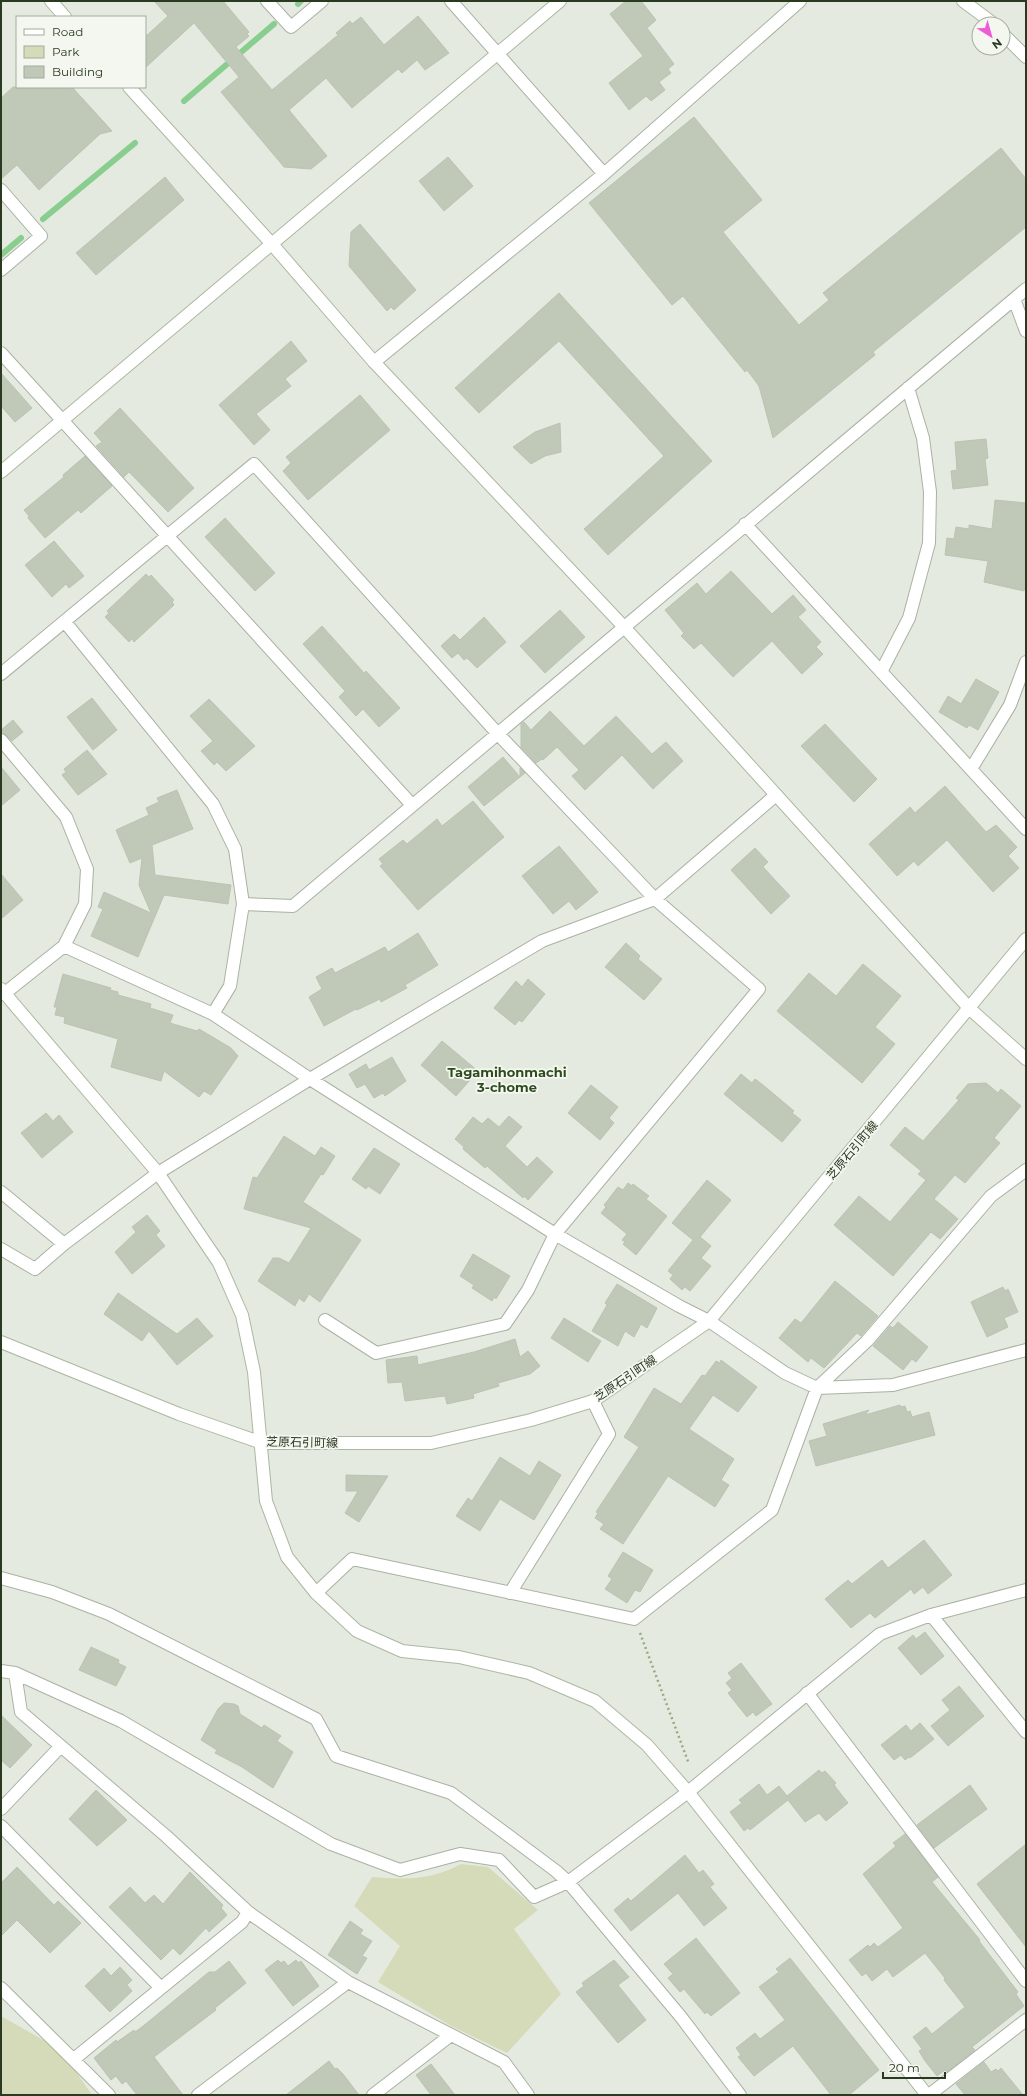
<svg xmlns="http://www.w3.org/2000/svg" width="1027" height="2096" font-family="Montserrat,'Noto Sans JP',sans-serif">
	<rect width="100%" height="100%" fill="#e5eae0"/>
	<path fill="#d5dbb9" d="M 461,1864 L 488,1867 L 538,1910 L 514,1929 L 561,1994 L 507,2053 L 451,2026 L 378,1982 L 400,1946 L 354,1906 L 372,1877 C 406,1879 430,1881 461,1864 Z
		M 1,2016 L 61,2050 L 92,2095 L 1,2095 Z"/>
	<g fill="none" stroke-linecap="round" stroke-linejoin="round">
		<path stroke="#89ce8e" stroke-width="6" d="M 298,4 L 301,1
			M 184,101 L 274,24
			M 43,219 L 135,143
			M 1,255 L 21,238"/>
	</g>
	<path fill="#c0c8b8" stroke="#bbc3b2" d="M 154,1 L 223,1 L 249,32 L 247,34 L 249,36 L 236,47 L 272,90 L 338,35 L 336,33 L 350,21 L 352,24 L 361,17 L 384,45 L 418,16 L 449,53 L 425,70 L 417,60 L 402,73 L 398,69 L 352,108 L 326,78 L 289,110 L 327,156 L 311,169 L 284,167 L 221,92 L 239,77 L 194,23 L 145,68 L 145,37 L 168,16 Z
		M 626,1 L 641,1 L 656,20 L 647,28 L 674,64 L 668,69 L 671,73 L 659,82 L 665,90 L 651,101 L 646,96 L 629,110 L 609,83 L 643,56 L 610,14 Z
		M 13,87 L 51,87 L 52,89 L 72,87 L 112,131 L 100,134 L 39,190 L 17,165 L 1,179 L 1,98 Z
		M 694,117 L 762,200 L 723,232 L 799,325 L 829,300 L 823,293 L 1001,148 L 1026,179 L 1026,227 L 873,352 L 875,355 L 773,438 L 759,386 L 747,370 L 745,372 L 683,296 L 672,305 L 589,203 Z
		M 448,157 L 473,186 L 444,211 L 419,181 Z
		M 165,177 L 184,200 L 96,275 L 76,253 Z
		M 360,224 L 416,290 L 394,310 L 391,307 L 387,311 L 349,266 L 351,232 Z
		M 559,293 L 712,461 L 608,555 L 584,529 L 664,456 L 559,341 L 479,413 L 455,388 Z
		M 291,341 L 307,361 L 285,379 L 291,386 L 256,414 L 270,430 L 254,445 L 219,405 Z
		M 1,373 L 32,408 L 15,422 L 1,406 Z
		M 360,395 L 390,430 L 308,500 L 283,471 L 291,463 L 286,457 Z
		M 120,408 L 194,488 L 168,512 L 129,472 L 124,477 L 96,446 L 102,442 L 94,433 Z
		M 560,423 L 561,452 L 545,456 L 531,464 L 513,447 L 535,432 Z
		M 986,439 L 988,458 L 985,459 L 988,485 L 953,489 L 951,471 L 957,470 L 955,442 Z
		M 85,456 L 112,486 L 81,513 L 78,510 L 45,538 L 28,518 L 29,516 L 24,510 L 64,477 L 63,475 Z
		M 995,500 L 1026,503 L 1026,580 L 1024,591 L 984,582 L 988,561 L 945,555 L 947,538 L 954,539 L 956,527 L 969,529 L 969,525 L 992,529 Z
		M 225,518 L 275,573 L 255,591 L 205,537 Z
		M 54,541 L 84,576 L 69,588 L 66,584 L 52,597 L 25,565 Z
		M 731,571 L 772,614 L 793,595 L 806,610 L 798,617 L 821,642 L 816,647 L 823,654 L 802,674 L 772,641 L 733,677 L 701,643 L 694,649 L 681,636 L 684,633 L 665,610 L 697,583 L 706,594 Z
		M 146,574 L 149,577 L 151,575 L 174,600 L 172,602 L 174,605 L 134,642 L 132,639 L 129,642 L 105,617 L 109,613 L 107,611 Z
		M 560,610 L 585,637 L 545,673 L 520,646 Z
		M 484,617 L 506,642 L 477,668 L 467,658 L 464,660 L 458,653 L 452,658 L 441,646 L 454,634 L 460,640 Z
		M 322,626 L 364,673 L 366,671 L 400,708 L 379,727 L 363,709 L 356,716 L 339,697 L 345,691 L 303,644 Z
		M 976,679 L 999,692 L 978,730 L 969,725 L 967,728 L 939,712 L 948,696 L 961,704 Z
		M 92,698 L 117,730 L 93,750 L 67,717 Z
		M 209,699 L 255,746 L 226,771 L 217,762 L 214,765 L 201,751 L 213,741 L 190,716 Z
		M 550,711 L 584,746 L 616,716 L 652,754 L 666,742 L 683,761 L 653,789 L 622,755 L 585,790 L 572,776 L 579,770 L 557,747 L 543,760 L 542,759 L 536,763 L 521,747 L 521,724 L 524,722 L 531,730 Z
		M 13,720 L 23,732 L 12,741 L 6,735 L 1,733 L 1,730 Z
		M 825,724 L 877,779 L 854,802 L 801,746 Z
		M 87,750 L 107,774 L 78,795 L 62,775 L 66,772 L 64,769 Z
		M 503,757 L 520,777 L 520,768 L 525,773 L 484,806 L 468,787 Z
		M 1,767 L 20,790 L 1,806 Z
		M 945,786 L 986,832 L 996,825 L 1017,847 L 1008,856 L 1019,868 L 993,892 L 947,840 L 918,866 L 914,861 L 897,876 L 869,844 L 910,807 L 915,813 Z
		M 177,790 L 193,829 L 152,845 L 155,875 L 231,885 L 228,904 L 164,895 L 138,957 L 91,936 L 103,909 L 98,907 L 104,892 L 151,913 L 139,885 L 142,858 L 130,863 L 116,830 L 149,815 L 146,808 L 159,802 L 157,798 Z
		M 473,801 L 504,837 L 418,910 L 380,866 L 383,864 L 379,859 L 403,840 L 407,844 L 437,819 L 442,826 Z
		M 559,846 L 598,892 L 576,910 L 569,901 L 553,914 L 522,876 Z
		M 755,848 L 768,862 L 763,867 L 790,896 L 771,914 L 731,870 Z
		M 1,874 L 23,900 L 1,919 Z
		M 418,933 L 438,965 L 405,985 L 407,988 L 381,1002 L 380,999 L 357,1010 L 356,1009 L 324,1026 L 309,997 L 322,989 L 316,977 L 332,968 L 335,973 L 385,947 L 388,952 Z
		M 626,943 L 640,956 L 638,959 L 662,979 L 644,1000 L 605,967 Z
		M 863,964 L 901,996 L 875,1027 L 895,1044 L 862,1083 L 777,1011 L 809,973 L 836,996 Z
		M 63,974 L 111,988 L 110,990 L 118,992 L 118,995 L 151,1004 L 150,1008 L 173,1015 L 170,1023 L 197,1031 L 199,1029 L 231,1048 L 238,1056 L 211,1095 L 204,1091 L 199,1097 L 164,1071 L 161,1081 L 111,1067 L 118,1039 L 64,1023 L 65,1017 L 55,1015 L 57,1007 L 54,1007 Z
		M 528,979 L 545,994 L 522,1022 L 519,1020 L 515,1025 L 494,1008 L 516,981 L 522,987 Z
		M 442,1041 L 478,1071 L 456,1096 L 421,1065 Z
		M 392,1057 L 406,1081 L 385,1096 L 383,1093 L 374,1098 L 365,1084 L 357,1088 L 349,1074 L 366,1064 L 369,1070 Z
		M 741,1074 L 752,1083 L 755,1079 L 763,1085 L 794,1111 L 792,1113 L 801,1120 L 782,1142 L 724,1094 Z
		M 986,1083 L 998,1093 L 1001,1089 L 1021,1106 L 994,1138 L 1000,1143 L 965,1183 L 955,1175 L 934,1199 L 958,1219 L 940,1239 L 931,1232 L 893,1276 L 834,1225 L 859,1196 L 890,1222 L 926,1180 L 918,1174 L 921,1171 L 890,1145 L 905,1127 L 923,1141 L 959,1100 L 956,1098 L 968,1084 Z
		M 591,1085 L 618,1107 L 609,1118 L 614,1123 L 600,1140 L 568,1113 Z
		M 46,1113 L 53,1121 L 59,1115 L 73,1132 L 42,1158 L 21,1133 Z
		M 509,1116 L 522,1127 L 505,1146 L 527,1167 L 537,1157 L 553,1172 L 528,1200 L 524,1196 L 523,1198 L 487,1166 L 485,1168 L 463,1149 L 464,1147 L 455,1139 L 473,1117 L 482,1124 L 488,1118 L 499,1127 Z
		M 284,1136 L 315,1156 L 321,1147 L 335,1156 L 323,1175 L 321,1174 L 303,1202 L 361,1240 L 320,1302 L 309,1294 L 304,1302 L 299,1298 L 295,1306 L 258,1281 L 273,1258 L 279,1258 L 289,1263 L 311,1228 L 244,1209 L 253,1177 L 257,1178 Z
		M 374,1148 L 400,1164 L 380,1194 L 368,1186 L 366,1189 L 352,1179 Z
		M 707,1180 L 731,1200 L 700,1237 L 711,1246 L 701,1258 L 711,1266 L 690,1291 L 685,1287 L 682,1290 L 670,1279 L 673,1275 L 668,1271 L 693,1240 L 672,1223 Z
		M 628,1183 L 632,1186 L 633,1184 L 649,1196 L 646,1199 L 667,1216 L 636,1255 L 623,1244 L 625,1242 L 622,1240 L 627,1234 L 601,1213 L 606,1207 L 604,1205 L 618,1187 L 623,1190 Z
		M 147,1215 L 160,1231 L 156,1235 L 165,1246 L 132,1274 L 115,1252 L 136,1232 L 132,1227 Z
		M 473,1254 L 510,1276 L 496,1299 L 494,1297 L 492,1301 L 472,1288 L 474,1285 L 460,1276 Z
		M 835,1281 L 878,1316 L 861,1336 L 857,1333 L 824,1368 L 811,1358 L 808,1362 L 779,1338 L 795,1319 L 801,1323 Z
		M 617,1284 L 657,1308 L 647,1328 L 641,1324 L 634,1337 L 625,1331 L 618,1346 L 592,1331 L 607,1305 L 605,1303 Z
		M 1003,1287 L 1005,1291 L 1008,1289 L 1018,1312 L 1004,1318 L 1008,1327 L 987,1337 L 971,1302 Z
		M 118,1293 L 177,1334 L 197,1318 L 213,1336 L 177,1365 L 149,1331 L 142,1341 L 104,1314 Z
		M 564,1318 L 601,1341 L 588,1362 L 551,1338 Z
		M 898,1322 L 928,1347 L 916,1362 L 912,1359 L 903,1370 L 873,1346 L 890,1326 L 893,1328 Z
		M 515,1339 L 520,1357 L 528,1351 L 540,1366 L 530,1374 L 498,1383 L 499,1386 L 473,1394 L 474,1398 L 447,1404 L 445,1396 L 405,1401 L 402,1382 L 388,1383 L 386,1360 L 417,1356 L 418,1365 L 474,1352 Z
		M 721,1360 L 757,1387 L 738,1412 L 713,1395 L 689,1429 L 734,1459 L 721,1480 L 729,1485 L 715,1507 L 668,1476 L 623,1544 L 600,1529 L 604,1524 L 595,1518 L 598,1513 L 596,1512 L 639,1447 L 624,1437 L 654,1388 L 681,1404 L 702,1375 L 705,1376 L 716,1361 L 720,1363 Z
		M 900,1405 L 901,1407 L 905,1406 L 907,1412 L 910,1411 L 912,1417 L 929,1412 L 935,1435 L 816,1466 L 809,1441 L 827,1436 L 823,1424 L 869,1410 L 865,1415 Z
		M 500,1457 L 530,1476 L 539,1461 L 561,1475 L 534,1520 L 500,1499 L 480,1531 L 456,1516 L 468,1498 L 472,1501 Z
		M 346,1475 L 388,1476 L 359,1522 L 345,1513 L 358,1491 L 346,1491 Z
		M 924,1540 L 952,1575 L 928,1594 L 923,1587 L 914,1594 L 911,1589 L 875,1618 L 870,1613 L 851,1628 L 825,1599 L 848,1580 L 852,1584 L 882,1560 L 888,1568 Z
		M 623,1552 L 653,1570 L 640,1592 L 635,1590 L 627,1603 L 605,1589 L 612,1579 L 608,1576 Z
		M 925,1632 L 944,1656 L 921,1675 L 898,1648 L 913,1635 L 916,1639 Z
		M 91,1647 L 119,1660 L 118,1663 L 126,1667 L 116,1686 L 79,1670 Z
		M 741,1663 L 772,1704 L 756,1716 L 753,1712 L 747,1717 L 728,1693 L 732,1690 L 726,1683 L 732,1678 L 728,1673 Z
		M 959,1686 L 984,1716 L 948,1746 L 931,1726 L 950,1710 L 942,1700 Z
		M 224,1703 L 234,1704 L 238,1706 L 240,1714 L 262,1728 L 264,1725 L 281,1736 L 277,1741 L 293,1752 L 273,1788 L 242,1767 L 215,1753 L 217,1750 L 201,1740 L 218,1709 Z
		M 1,1715 L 32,1745 L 10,1768 L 1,1760 Z
		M 920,1723 L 934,1739 L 910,1758 L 909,1757 L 905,1760 L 901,1755 L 894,1760 L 881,1745 L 906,1725 L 911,1731 Z
		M 819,1770 L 822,1773 L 825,1771 L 836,1783 L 834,1785 L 848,1803 L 826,1821 L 819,1813 L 805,1822 L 788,1800 L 750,1830 L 748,1828 L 744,1831 L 730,1812 L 742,1803 L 739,1800 L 759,1784 L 767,1795 L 779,1786 L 787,1796 Z
		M 970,1785 L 987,1809 L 934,1848 L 917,1825 Z
		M 96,1790 L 127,1820 L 97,1846 L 69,1819 Z
		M 905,1834 L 938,1877 L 932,1882 L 980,1940 L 979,1941 L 1018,1992 L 1016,1994 L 1024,2006 L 972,2047 L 975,2050 L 947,2072 L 945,2070 L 937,2076 L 925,2061 L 919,2051 L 922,2049 L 913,2037 L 926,2027 L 932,2034 L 965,2007 L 944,1980 L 945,1978 L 925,1953 L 893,1977 L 887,1969 L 872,1981 L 866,1973 L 862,1976 L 849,1960 L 868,1945 L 870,1947 L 874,1943 L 878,1947 L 903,1928 L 863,1874 L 896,1846 L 893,1843 Z
		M 1026,1844 L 1026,1947 L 977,1884 Z
		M 685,1855 L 699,1873 L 703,1870 L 714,1884 L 710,1887 L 727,1908 L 704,1926 L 678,1893 L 631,1931 L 614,1910 L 628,1898 L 631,1901 Z
		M 17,1867 L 54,1905 L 58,1901 L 81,1923 L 50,1953 L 17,1920 L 1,1936 L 1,1883 Z
		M 190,1872 L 223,1905 L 221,1908 L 227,1915 L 209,1932 L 206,1928 L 180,1955 L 173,1948 L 161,1960 L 109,1907 L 130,1887 L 145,1903 L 154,1895 L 163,1904 Z
		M 350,1921 L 363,1930 L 360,1934 L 372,1941 L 362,1956 L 367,1958 L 357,1974 L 328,1955 Z
		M 696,1938 L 740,1993 L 711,2016 L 707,2012 L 705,2014 L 684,1989 L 680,1992 L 668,1978 L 673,1974 L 664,1964 Z
		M 790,1958 L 879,2070 L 849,2095 L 831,2095 L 793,2046 L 754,2076 L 738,2057 L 741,2055 L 736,2048 L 755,2033 L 760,2039 L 785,2020 L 759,1987 L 779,1972 L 776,1969 Z
		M 278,1960 L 281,1963 L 284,1961 L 288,1966 L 296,1960 L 298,1963 L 301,1961 L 319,1986 L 293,2006 L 265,1970 Z
		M 614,1960 L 629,1977 L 618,1985 L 646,2020 L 618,2043 L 576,1992 L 584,1986 L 582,1983 Z
		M 229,1961 L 246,1983 L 215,2008 L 216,2010 L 154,2057 L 183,2095 L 137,2095 L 126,2081 L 122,2084 L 116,2076 L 111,2080 L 94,2058 L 116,2040 L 117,2042 L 134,2030 L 135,2032 L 142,2027 L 209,1972 L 215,1972 Z
		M 120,1967 L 132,1980 L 127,1985 L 132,1991 L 110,2012 L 85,1986 L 104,1968 L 111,1976 Z
		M 329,2061 L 335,2069 L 337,2068 L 343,2074 L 359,2095 L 286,2095 Z
		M 984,2062 L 991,2072 L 996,2069 L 998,2071 L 1001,2068 L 1023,2095 L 965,2095 L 956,2084 Z
		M 431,2064 L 455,2095 L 431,2095 L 416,2075 Z"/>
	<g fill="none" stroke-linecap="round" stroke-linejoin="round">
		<g stroke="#a9b2a3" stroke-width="14">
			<path id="street" d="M 267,1 L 291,27 L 322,1
				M 451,1 L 604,174
				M 1,190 L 41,236 L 1,270
				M 1014,299 L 1026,331
				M 1,353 L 412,805
				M 374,362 L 604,174 L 800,1
				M 745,524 L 1026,829
				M 65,622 L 213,804 L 235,849 L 243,904 L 230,986 L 213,1014
				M 881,672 L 909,618 L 929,543 L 930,492 L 923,438 L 908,388
				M 1,674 L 254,464 L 498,734 L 655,899 L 759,989 L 555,1234 L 528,1290 L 505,1324 L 376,1353 L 325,1320
				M 1,740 L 66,817 L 87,869 L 85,904 L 64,946 L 5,993
				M 971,769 L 1010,705 L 1026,662
				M 243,904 L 293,906 L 1026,289
				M 64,946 L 213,1014 L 310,1079 L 555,1234 L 679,1306 L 709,1321 L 785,1373 L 817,1388 L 893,1385 L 1026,1350
				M 1,1192 L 64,1244
				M 1,1249 L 35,1269 L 64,1244 L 158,1173 L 310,1079 L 542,941 L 655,899 L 776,795
				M 1,1578 L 52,1592 L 109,1614 L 316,1719 L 336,1756 L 451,1793 L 556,1871 L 568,1882 L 681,2017 L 740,2095
				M 316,1593 L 352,1559 L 634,1619 L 772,1510 L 817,1388 L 867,1341 L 991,1196 L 1026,1170
				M 510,1593 L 609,1434 L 593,1401
				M 931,1615 L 1026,1732
				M 1,1671 L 15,1673 L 121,1721 L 331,1844 L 400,1870 L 460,1854 L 499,1860 L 534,1897 L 568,1882 L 688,1792 L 880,1634 L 931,1615 L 1026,1590
				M 15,1673 L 21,1712 L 166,1836 L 248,1912 L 348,1982 L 504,2062 L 528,2095
				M 807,1693 L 1026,1981
				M 1,1809 L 61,1746
				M 1,1826 L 161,1988
				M 1,1988 L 109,2095
				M 74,2059 L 242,1922 L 248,1912
				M 198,2095 L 348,1982
				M 373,2095 L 451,2035
				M 929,2095 L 1026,2020"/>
		</g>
		<g stroke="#abb8a1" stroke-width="14">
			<path id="secondary" d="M 51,1 L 65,17
				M 963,1 L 994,24
				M 1003,34 L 1026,57
				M 129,87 L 271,243 L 374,362 L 625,628 L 970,1009 L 1026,1059
				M 1,472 L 560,1
				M 1,989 L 158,1173 L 219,1263 L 242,1315 L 254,1372 L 266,1501 L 287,1557 L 316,1593 L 357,1631 L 402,1651 L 459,1657 L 529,1673 L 595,1701 L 647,1745 L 688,1792 L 927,2095
				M 1,1342 L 179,1414 L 262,1443 L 431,1443 L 531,1420 L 593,1401 L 709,1321 L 1026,939"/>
		</g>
		<path stroke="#93ad81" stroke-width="2.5" stroke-dasharray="2 3" stroke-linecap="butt" d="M 640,1633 L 689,1764"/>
		<use href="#street" stroke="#fff" stroke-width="12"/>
		<use href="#secondary" stroke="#fff" stroke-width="12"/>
	</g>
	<g text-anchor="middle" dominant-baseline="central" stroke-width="3.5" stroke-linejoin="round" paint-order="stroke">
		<g font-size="12" fill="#2a3a21" stroke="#f4f7f0">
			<text transform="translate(852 1150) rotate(-50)">芝原石引町線</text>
			<text transform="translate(625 1378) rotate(-34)">芝原石引町線</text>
			<text transform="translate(302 1442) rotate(1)">芝原石引町線</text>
		</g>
		<g font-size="13" font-weight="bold" fill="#2d4b1e" stroke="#f4f7f0">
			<text x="507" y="1072">Tagamihonmachi<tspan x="507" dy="15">3-chome</tspan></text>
		</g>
	</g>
	<rect width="1027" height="2096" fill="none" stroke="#2a3a21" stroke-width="4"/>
	<rect x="16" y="16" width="130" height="72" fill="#f4f7f0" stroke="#a3ab9d"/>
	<rect x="24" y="29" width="20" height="6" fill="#ffffff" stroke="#a3ab9d"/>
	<text x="52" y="36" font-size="12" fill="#2a3a21">Road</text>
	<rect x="24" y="46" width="20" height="12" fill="#d5dbb9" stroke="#a3ab9d"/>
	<text x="52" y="56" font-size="12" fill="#2a3a21">Park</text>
	<rect x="24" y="66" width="20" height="12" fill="#c0c8b8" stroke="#a3ab9d"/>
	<text x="52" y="76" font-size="12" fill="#2a3a21">Building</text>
	<g transform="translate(991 36) rotate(143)"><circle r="19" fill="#f4f7f0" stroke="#a3ab9d"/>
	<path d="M0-3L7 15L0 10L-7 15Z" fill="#ed5bd6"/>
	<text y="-6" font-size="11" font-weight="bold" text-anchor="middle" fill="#2a3a21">N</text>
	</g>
	<path d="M883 2072v6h62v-6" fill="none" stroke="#2a3a21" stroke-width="2"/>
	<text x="889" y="2072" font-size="12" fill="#2a3a21" stroke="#f4f7f0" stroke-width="3" paint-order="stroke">20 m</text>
</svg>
